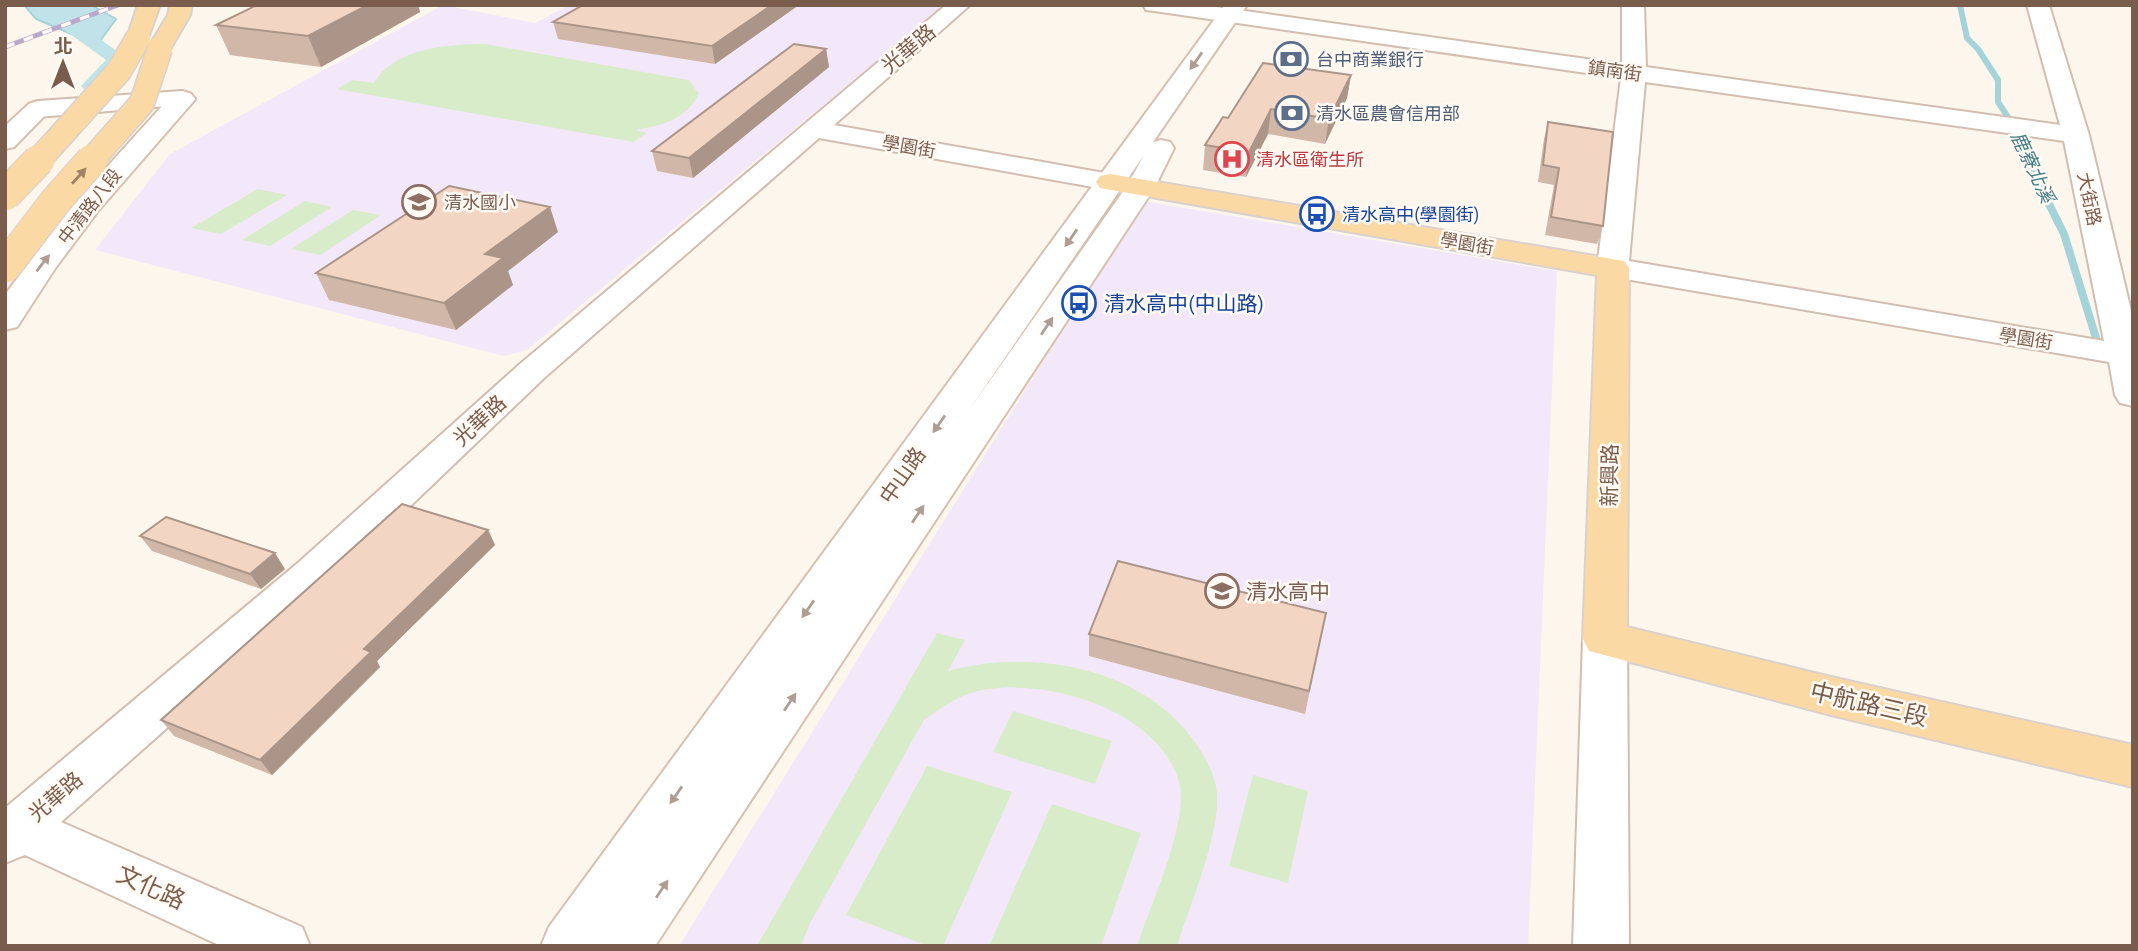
<svg xmlns="http://www.w3.org/2000/svg" width="2138" height="951" font-family="Ubuntu,'Noto Sans TC',sans-serif">
	<rect width="100%" height="100%" fill="#fdf6ec"/>
	<path fill="#f3e8fa" d="M 443,5 L 535,23 L 569,5 L 942,7 L 527,350 L 504,356 L 95,250 L 170,154 Z
		M 1143,201 L 1557,271 L 1528,946 L 679,946 Z"/>
	<path fill="#d8ecc9" d="M 485,44 L 689,80 L 699,94 C 685,120 663,125 636,130 L 647,133 L 633,142 L 337,89 L 352,80 L 374,83 C 393,48 449,44 485,44 Z
		M 258,189 L 287,195 L 221,234 L 191,228 Z
		M 305,201 L 332,207 L 270,246 L 242,240 Z
		M 353,210 L 381,215 L 320,255 L 291,249 Z
		M 937,633 L 965,640 L 948,671 C 1033,648 1142,667 1195,742 C 1204,755 1213,771 1216,786 C 1224,827 1190,904 1177,946 L 1137,946 C 1150,906 1190,820 1179,782 C 1159,707 1032,671 965,695 C 950,701 937,711 924,720 L 810,923 L 801,946 L 757,946 Z
		M 1013,711 L 1112,741 L 1095,784 L 993,752 Z
		M 927,766 L 1012,792 L 943,946 L 928,946 L 846,915 Z
		M 1253,775 L 1308,791 L 1288,883 L 1229,866 Z
		M 1052,804 L 1141,833 L 1101,946 L 989,946 Z"/>
	<path fill="#bfe3e8" stroke="#a5d3da" stroke-width="2" d="M 24,5 L 91,5 L 116,19 L 97,45 L 36,19 Z"/>
	<g fill="none" stroke-linecap="round" stroke-linejoin="round">
		<path stroke="#a5d3da" stroke-width="6" d="M 1960,5 L 1967,38 L 1978,49 L 1998,80 L 1998,102 L 2017,131 L 2028,162"/>
		<path stroke="#a5d3da" stroke-width="8" d="M 2027,160 L 2064,234 L 2096,338"/>
		<path fill="#bfe3e8" fill-rule="evenodd" d="M 30,5 L 52,5 L 128,59 L 99,90 L 85,90 L 81,86 L 106,60 Z"/>
		<g stroke="#d1beb0" stroke-width="4">
			<path id="street" d="M 946,5 L 970,5 L 834,125 L 1110,174 L 1120,176 L 1124,182 L 1120,188 L 1110,190 L 819,138 L 544,378 L 329,584 L 61,822 L 302,927 L 310,946 L 221,946 L 25,855 L 5,863 L 5,808 L 299,562 L 520,364 Z
				M 1143,5 L 1202,5 L 1622,64 L 1622,5 L 1644,5 L 1646,67 L 2060,125 L 2027,5 L 2049,5 L 2089,135 L 2133,319 L 2133,406 L 2120,403 L 2115,395 L 2109,362 L 1602,275 L 1597,268 L 1621,78 L 1154,11 L 1146,10 ZM 1645,82 L 2064,141 L 2104,341 L 1629,261 Z
				M 182,91 L 191,94 L 195,99 L 191,104 L 38,117 L 29,114 L 25,109 L 29,104 L 38,101 Z
				M 1605,622 L 1621,627 L 1627,639 L 1629,946 L 1573,946 L 1583,639 L 1589,627 Z"/>
		</g>
		<g stroke="#d6c0b0" stroke-width="4">
			<path id="secondary" d="M 1225,5 L 1247,5 L 1153,142 L 1161,140 L 1170,142 L 1174,148 L 1155,187 L 655,946 L 541,946 L 549,927 ZM 1144,155 L 1127,186 L 967,413 Z
				M 182,91 L 191,94 L 195,99 L 191,104 L 98,211 L 56,267 L 17,327 L 5,330 L 5,295 L 13,284 L 78,199 L 173,94 Z
				M 38,101 L 47,104 L 51,109 L 14,147 L 5,149 L 5,126 L 29,104 Z"/>
		</g>
		<g stroke="#dad1cd" stroke-width="4">
			<path id="primary" d="M 138,5 L 160,5 L 146,43 L 130,43 L 127,38 Z
				M 170,5 L 192,5 L 190,15 L 168,53 L 152,53 L 148,48 L 168,15 Z
				M 1110,174 L 1624,261 L 1629,268 L 1627,627 L 1831,677 L 2133,745 L 2133,787 L 1831,715 L 1589,651 L 1583,639 L 1597,275 L 1100,188 L 1096,182 L 1100,176 Z"/>
		</g>
		<use href="#street" fill="#fff" fill-rule="evenodd"/>
		<use href="#secondary" fill="#fff" fill-rule="evenodd"/>
		<use href="#primary" fill="#fbd9a5" fill-rule="evenodd"/>
		<g stroke="#b9a8c9" stroke-width="5">
			<path id="rail" d="M 5,47 L 118,5"/>
		</g>
		<use href="#rail" stroke="#fffaf3" stroke-width="3.5" stroke-dasharray="10" stroke-linecap="butt"/>
		<g stroke="#dad1cd" stroke-width="27" stroke-linecap="butt">
			<path id="primary-bridge-far1" d="M 37,162 L 119,71 L 138,38
				M 90,162 L 142,103 L 160,48"/>
		</g>
		<g stroke="#dad1cd" stroke-width="33" stroke-linecap="butt">
			<path id="primary-bridge" d="M 5,195 L 39,160
				M 5,267 L 54,203 L 92,160"/>
		</g>
		<use href="#primary-bridge-far1" stroke="#fbd9a5" stroke-width="24"/>
		<use href="#primary-bridge" stroke="#fbd9a5" stroke-width="31"/>
	</g>
	<path fill="#d1b7a8" d="M 257,5 L 418,5 L 420,12 L 321,67 L 230,55 L 216,25 Z
		M 583,5 L 799,5 L 715,64 L 558,39 L 553,22 Z
		M 826,49 L 829,67 L 693,178 L 657,171 L 652,151 Z
		M 1351,75 L 1347,98 L 1325,144 L 1268,134 L 1246,177 L 1203,170 L 1205,145 L 1228,118 Z
		M 1548,122 L 1603,226 L 1597,244 L 1545,235 L 1554,185 L 1538,182 L 1544,139 Z
		M 558,232 L 508,271 L 513,285 L 456,330 L 329,300 L 316,273 Z
		M 488,530 L 495,545 L 377,661 L 380,667 L 272,775 L 174,736 L 161,720 Z
		M 140,536 L 285,569 L 261,589 L 152,551 Z
		M 1326,613 L 1305,714 L 1089,656 L 1089,634 Z"/>
	<path fill="#aa9588" d="M 368,5 L 418,5 L 420,12 L 321,67 L 308,36 Z
		M 772,5 L 799,5 L 715,64 L 712,46 Z
		M 826,49 L 829,67 L 693,178 L 689,158 Z
		M 1351,75 L 1347,98 L 1325,144 L 1329,119 Z
		M 1271,109 L 1268,134 L 1246,177 L 1249,152 Z
		M 550,207 L 558,232 L 508,271 L 513,285 L 456,330 L 444,303 L 485,254 Z
		M 488,530 L 495,545 L 377,661 L 380,667 L 272,775 L 260,760 L 364,649 Z
		M 275,553 L 285,569 L 261,589 L 250,574 Z"/>
	<path fill="#f3d5c3" stroke="#aa9588" stroke-width="2" d="M 257,5 L 368,5 L 308,36 L 216,25 Z
		M 583,5 L 772,5 L 712,46 L 553,22 Z
		M 794,44 L 826,49 L 689,158 L 652,151 Z
		M 1263,63 L 1351,75 L 1329,119 L 1271,109 L 1249,152 L 1205,145 L 1223,117 L 1228,118 Z
		M 1548,122 L 1613,132 L 1603,226 L 1551,217 L 1559,168 L 1543,165 Z
		M 449,186 L 550,207 L 485,254 L 503,258 L 444,303 L 316,273 Z
		M 402,504 L 488,530 L 364,649 L 371,652 L 260,760 L 161,720 Z
		M 166,517 L 275,553 L 250,574 L 140,536 Z
		M 1118,561 L 1326,613 L 1309,691 L 1089,634 Z"/>
	<defs><path id="oneway-solid" d="M-6-.8H1V-3.2L6.5 0L1 3.2V.8H-6Z" transform="scale(1.75)"/></defs>
	<g fill="#af9d94">
		<use href="#oneway-solid" transform="translate(1196 61) rotate(125)"/>
		<use href="#oneway-solid" transform="translate(1071 238) rotate(125)"/>
		<use href="#oneway-solid" transform="translate(43 263) rotate(-52)"/>
		<use href="#oneway-solid" transform="translate(1047 326) rotate(-56)"/>
		<use href="#oneway-solid" transform="translate(939 424) rotate(125)"/>
		<use href="#oneway-solid" transform="translate(918 514) rotate(-56)"/>
		<use href="#oneway-solid" transform="translate(808 609) rotate(125)"/>
		<use href="#oneway-solid" transform="translate(790 702) rotate(-56)"/>
		<use href="#oneway-solid" transform="translate(676 795) rotate(125)"/>
		<use href="#oneway-solid" transform="translate(662 889) rotate(-56)"/>
	</g>
	<use fill="#a18267" href="#oneway-solid" transform="translate(79 176) rotate(-48)"/>
	<defs>
		<g id="bank-ring" transform="scale(1.75)"><circle r="9.5" fill="#fffaf3" stroke="#5c6f8a" stroke-width="1.5"/><path d="M-6-4H6V4H-6ZM0-2.3a2.3 2.3 0 1 0 0 4.6a2.3 2.3 0 1 0 0-4.6Z" fill="#5c6f8a"/></g>
		<g id="hospital-ring" transform="scale(1.75)"><circle r="9.5" fill="#fffaf3" stroke="#e0444e" stroke-width="1.5"/><path d="M-5-5h3v3.5h4V-5h3V5h-3V1.5h-4V5h-3Z" fill="#e0444e"/></g>
		<g id="school-ring" transform="scale(1.75)"><circle r="9.5" fill="#fffaf3" stroke="#8d6e63" stroke-width="1.5"/><path d="M0-5L7-2L0 1L-7-2ZM-4 1L0 2.5L4 1V4Q0 6-4 4Z" fill="#8d6e63"/></g>
		<g id="bus-ring" transform="scale(1.75)"><circle r="9.5" fill="#fffaf3" stroke="#1a4fb4" stroke-width="1.5"/><path d="M-5-6H5V4H4V6H2V4H-2V6H-4V4H-5ZM-3.5-4V0h7V-4ZM-3.5 1.2v1.5H-2V1.2ZM2 1.2v1.5H3.5V1.2Z" fill="#1a4fb4"/></g>
	</defs>
	<g fill-rule="evenodd">
		<use href="#bank-ring" x="1291" y="59"/>
		<use href="#bank-ring" x="1292" y="113"/>
		<use href="#hospital-ring" x="1232" y="159"/>
		<use href="#school-ring" x="419" y="202"/>
		<use href="#bus-ring" x="1317" y="214"/>
		<use href="#bus-ring" x="1079" y="303"/>
		<use href="#school-ring" x="1222" y="591"/>
	</g>
	<g text-anchor="middle" dominant-baseline="central" stroke-width="5" stroke-linejoin="round" paint-order="stroke">
		<g font-size="18" fill="#4e5e75" stroke="#fffaf3" text-anchor="start">
			<text x="1316" y="59">台中商業銀行</text>
			<text x="1316" y="113">清水區農會信用部</text>
		</g>
		<g font-size="18" fill="#7a5c4d" stroke="#fffaf3">
			<text transform="translate(1615 70) rotate(8)">鎮南街</text>
			<text transform="translate(909 146) rotate(10)">學園街</text>
			<text transform="translate(2090 199) rotate(78)">大街路</text>
			<text transform="translate(89 206) rotate(-52)">中清路八段</text>
			<text transform="translate(1467 243) rotate(10)">學園街</text>
			<text transform="translate(2026 338) rotate(9)">學園街</text>
		</g>
		<g font-size="18" fill="#be3a42" stroke="#fffaf3" text-anchor="start">
			<text x="1256" y="159">清水區衛生所</text>
		</g>
		<g font-size="18" fill="#785e54" stroke="#fffaf3" text-anchor="start">
			<text x="444" y="202">清水國小</text>
		</g>
		<g font-size="18" fill="#164399" stroke="#fffaf3" text-anchor="start">
			<text x="1342" y="214">清水高中(學園街)</text>
		</g>
		<g font-size="19" font-style="italic" fill="#437c86" stroke="#fffaf3">
			<text transform="translate(2033 167) rotate(65)">鹿寮北溪</text>
		</g>
		<g font-size="21" fill="#7a5c4d" stroke="#fffaf3">
			<text transform="translate(908 48) rotate(-40)">光華路</text>
			<text transform="translate(479 420) rotate(-43)">光華路</text>
			<text transform="translate(902 475) rotate(-55)">中山路</text>
			<text transform="translate(1609 475) rotate(-89)">新興路</text>
			<text transform="translate(55 796) rotate(-41)">光華路</text>
		</g>
		<g font-size="21" fill="#164399" stroke="#fffaf3" text-anchor="start">
			<text x="1104" y="303">清水高中(中山路)</text>
		</g>
		<g font-size="21" fill="#785e54" stroke="#fffaf3" text-anchor="start">
			<text x="1246" y="591">清水高中</text>
		</g>
		<g font-size="24" fill="#7a5c4d" stroke="#fffaf3">
			<text transform="translate(1869 704) rotate(13)">中航路三段</text>
			<text transform="translate(151 887) rotate(24)">文化路</text>
		</g>
	</g>
	<rect width="2138" height="951" fill="none" stroke="#7a5c4d" stroke-width="14"/>
	<g transform="translate(63 63)" stroke="#fffaf3" stroke-width="5" paint-order="stroke">
	<path d="M0-5L12 26L0 18L-12 26Z" fill="#7a5c4d"/>
	<text y="-10" font-size="19" font-weight="bold" text-anchor="middle" fill="#7a5c4d">北</text>
	</g>
</svg>
